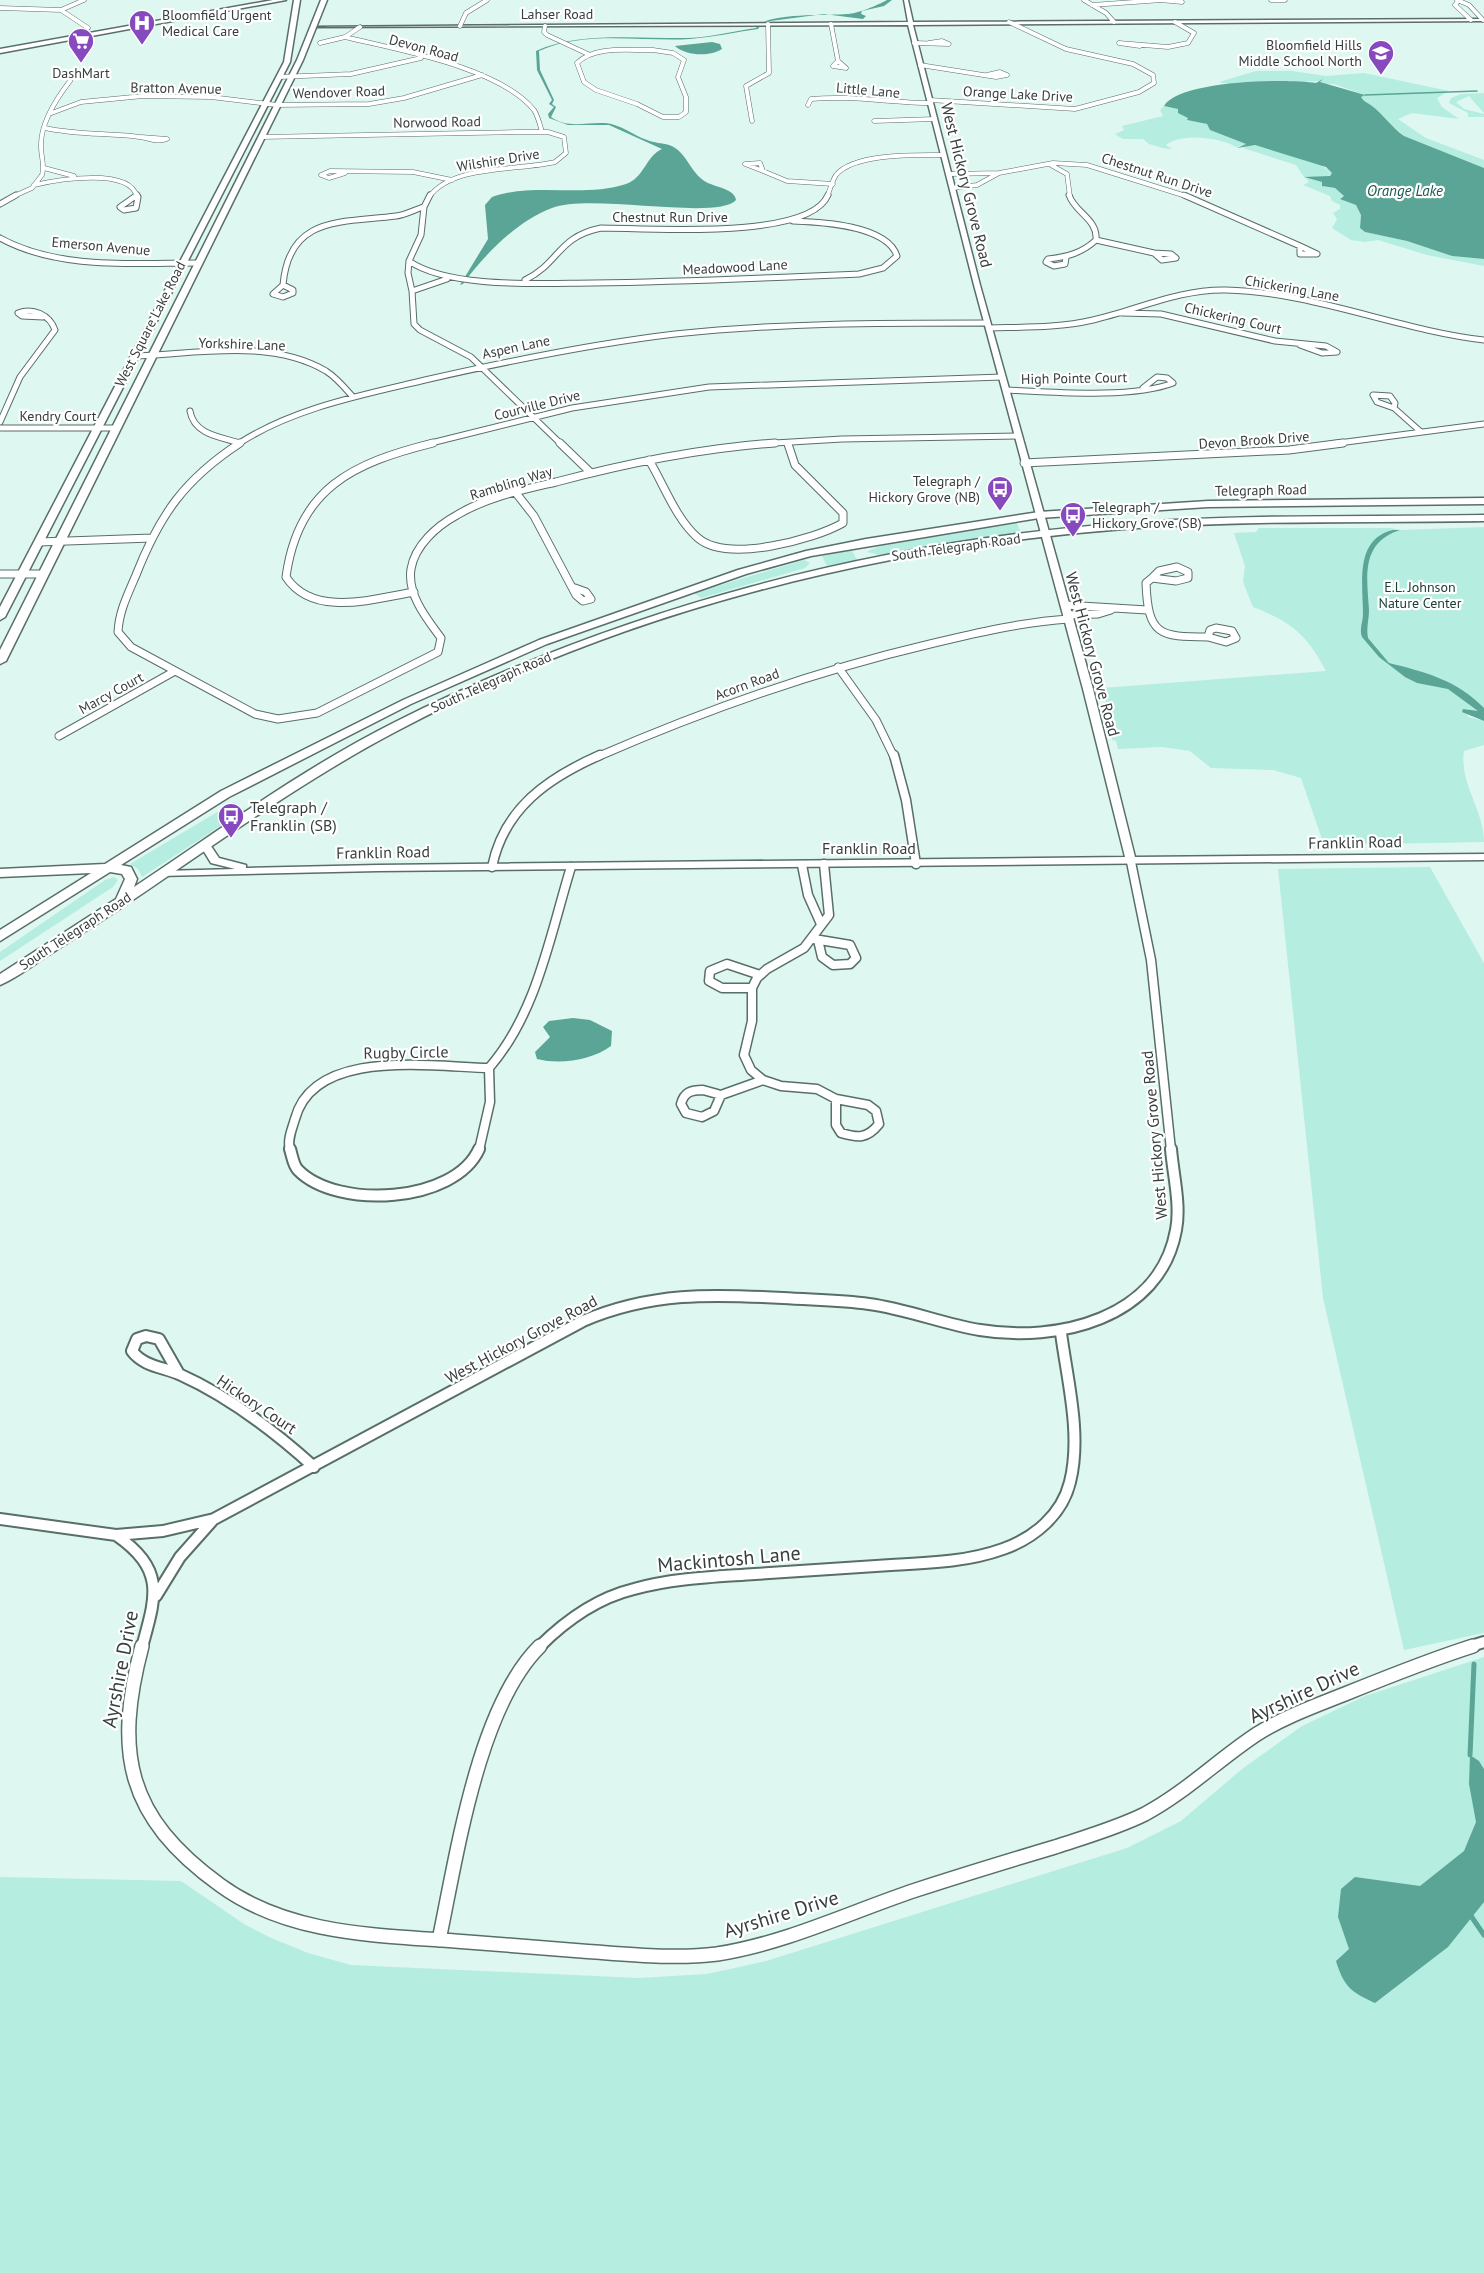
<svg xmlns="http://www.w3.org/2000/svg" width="1484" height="2273" font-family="'PT Sans',sans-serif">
	<rect width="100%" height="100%" fill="#dff7f1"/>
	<path fill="#b5ede0" d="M 1256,71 L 1292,71 L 1326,76 L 1364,73 L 1449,91 L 1437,98 L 1442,107 L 1459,119 L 1412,113 L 1398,119 L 1426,138 L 1484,160 L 1484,168 L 1404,136 L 1365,103 L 1360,97 L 1365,95 L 1334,84 L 1323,84 L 1321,81 L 1229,84 L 1219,82 Z
		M 1484,93 L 1484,113 L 1469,96 L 1456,102 L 1464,109 L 1484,114 L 1484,117 L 1468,117 L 1468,113 L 1449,103 L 1451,98 L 1461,94 Z
		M 1164,106 L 1179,109 L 1189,119 L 1187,120 L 1207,124 L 1210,130 L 1246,144 L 1236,147 C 1218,137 1181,133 1166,145 L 1172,149 C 1162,149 1158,146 1149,144 L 1143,139 L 1123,139 L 1115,134 L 1124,130 L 1122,126 L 1163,116 L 1160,110 Z
		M 1250,144 L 1318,162 L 1333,174 L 1325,177 L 1304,177 L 1296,165 L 1243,148 Z
		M 1306,178 L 1322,182 L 1325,187 L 1335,188 L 1344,196 L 1340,198 L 1356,205 L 1361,215 L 1360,228 L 1365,232 L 1407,241 L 1452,256 L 1484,259 L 1484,266 L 1427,255 L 1378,240 L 1365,242 L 1351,240 L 1332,228 L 1337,219 L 1333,213 L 1340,209 L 1340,205 L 1332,201 L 1330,196 L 1303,185 L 1309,182 Z
		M 1017,523 L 1021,533 L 879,555 L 867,552 C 887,538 986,528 1017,523 Z
		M 1484,527 L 1484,715 L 1466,709 L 1468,717 L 1484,721 L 1484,745 L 1464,751 C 1459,783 1484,810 1484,842 L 1324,845 L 1301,778 L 1273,770 L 1211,768 L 1190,751 L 1162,747 L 1118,749 L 1116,741 L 1112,740 L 1112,726 L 1102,688 L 1326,671 C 1306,633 1291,622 1253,607 L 1243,582 L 1245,566 L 1234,533 L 1256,532 L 1259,528 L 1391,528 L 1400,530 Z
		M 851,549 L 857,560 L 827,566 L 822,556 Z
		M 804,560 L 810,563 L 805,568 L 701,598 L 694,593 Z
		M 234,802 L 245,810 L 142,877 L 138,869 L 130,864 Z
		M 1430,867 L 1484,963 L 1484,1633 L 1404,1650 L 1323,1298 L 1278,869 Z
		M 114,877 L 118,880 L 113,887 L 0,961 L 0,952 L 105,880 Z
		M 1484,1657 L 1484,2273 L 0,2273 L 0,1877 L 181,1881 L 244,1924 L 269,1937 L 308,1953 L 351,1965 L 639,1978 L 707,1974 L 766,1961 L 1127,1848 L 1181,1821 L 1242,1769 L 1302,1726 L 1365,1696 Z"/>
	<path fill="#5aa596" d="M 887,0 L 892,0 L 884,6 L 862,11 L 861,14 L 866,16 L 863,19 L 824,14 L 763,22 L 758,29 C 736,32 714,37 690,39 C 641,42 585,30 539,51 L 540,70 L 554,100 L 552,104 L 556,107 L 551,117 C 568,129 586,122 605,123 C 620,124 633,135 647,140 C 654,143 662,143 669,145 C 687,151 689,172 706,182 C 715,187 735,189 736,200 C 717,221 591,193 552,208 C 517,221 484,255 463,284 L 460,285 L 488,239 L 485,205 L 492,197 C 534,182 584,198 626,184 C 644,178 646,156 662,149 L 609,125 L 568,125 L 549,118 L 548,114 L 554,107 L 549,104 L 552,100 L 537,70 L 536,51 C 579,31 642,39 688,38 C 712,37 734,31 756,28 C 764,12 830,16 847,14 C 857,14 878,5 887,0 Z
		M 712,42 L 720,44 L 722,49 C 710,57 686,56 675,46 Z
		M 1323,79 L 1320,82 L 1365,95 L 1361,97 C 1365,103 1367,102 1372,106 C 1383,114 1392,128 1404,136 L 1484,168 L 1484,259 L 1452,256 L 1407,241 L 1365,232 L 1360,228 L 1361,215 L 1356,205 L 1340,199 L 1344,196 L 1335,188 L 1322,186 L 1322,182 L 1304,177 L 1330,176 L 1332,173 L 1326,167 L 1255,145 L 1237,148 L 1246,144 L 1210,130 L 1207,124 L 1187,120 L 1188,118 L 1178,113 L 1178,109 L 1164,106 C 1178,81 1283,78 1316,83 Z
		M 1393,530 L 1400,530 C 1360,543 1367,577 1369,610 C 1369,620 1366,628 1368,638 L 1389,663 C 1425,672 1457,680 1484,708 L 1484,721 L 1462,712 L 1463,709 L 1478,711 L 1448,689 L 1417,683 L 1405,677 L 1379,657 L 1362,637 C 1359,629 1363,622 1363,614 C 1363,584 1354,539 1393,530 Z
		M 573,1018 L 590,1020 L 612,1031 L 611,1046 C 592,1060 561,1065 537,1059 L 535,1052 L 550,1037 L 543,1027 L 549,1021 Z
		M 1470,1755 L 1479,1761 L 1484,1769 L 1484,1902 L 1448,1947 L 1375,2003 C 1351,1992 1344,1987 1336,1961 L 1349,1949 L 1338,1917 L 1341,1889 L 1355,1877 L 1420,1886 L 1464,1851 L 1476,1822 L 1469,1784 Z"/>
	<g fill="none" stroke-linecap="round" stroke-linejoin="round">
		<path stroke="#5aa596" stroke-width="1.5" d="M 1365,95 L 1477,91"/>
		<path stroke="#5aa596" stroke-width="5" d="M 1470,1755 L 1474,1664
			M 1471,1916 L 1484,1935"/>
		<g stroke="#596e69" stroke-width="5">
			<path id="minor-far5" d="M 1084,0 L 1106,13 L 1114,22
				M 1160,0 L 1182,2 L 1179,0
				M 1271,0 L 1285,0
				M 1457,0 L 1469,5 L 1483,20
				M 1458,1 L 1455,5 L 1471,20
				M 1092,5 L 1162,0
				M 0,8 L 61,10 L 88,28
				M 61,10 L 84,0
				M 831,24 L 838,61
				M 460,26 L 466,13 L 487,0
				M 545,26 L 544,32 L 547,35 L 588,54
				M 345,37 C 398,50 499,67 534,110 C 538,116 540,125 542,132
				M 320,43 L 345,37 L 360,27
				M 914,43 L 949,44 L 942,41 L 929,43
				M 1140,46 L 1119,43 L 1168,47 L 1188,43 L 1194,33 L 1175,22
				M 653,50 L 673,53 L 684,60 L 678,77 L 686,97 L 686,112 L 679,117 L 663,117 L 637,104 L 596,90 L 584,82 L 577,63 C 596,45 629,51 653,50 Z
				M 838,61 L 846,68 L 833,66 Z
				M 920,65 L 996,77 L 1007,75 L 1000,72 L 987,75
				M 279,77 L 351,74 L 421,58
				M 930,100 L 1075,109 L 1139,92 L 1154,83 L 1153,75 L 1133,64 L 1066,49 L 1009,22
				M 808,105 L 811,99 C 851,95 891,103 931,103
				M 49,114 L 81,102 L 143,96 L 211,97 L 277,105 L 369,104 L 404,98 L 482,75
				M 752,121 L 746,86 L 769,73 L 768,24
				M 874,121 L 935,119
				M 45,128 C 76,135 108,133 139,137 C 149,138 157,143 167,139 L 141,137
				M 261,137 L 517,132 L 548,132 L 564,137 L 566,153 L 555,162 C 519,171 453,164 429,197
				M 760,163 L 763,171 L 745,164 Z
				M 1051,165 L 1067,174 L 1070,197
				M 44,168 L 74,176
				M 763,171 L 787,181 L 833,184
				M 345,173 L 329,178 L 321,175 L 330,171 L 413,172 L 452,180
				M 950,174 L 999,173 L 1053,163 L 1087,165 L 1189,197
				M 34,185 C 56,180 130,167 137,197
				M 953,188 L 977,185 L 999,173
				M 12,197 L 32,188 L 42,175 C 45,165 41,157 41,147 C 40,123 56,99 70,81
				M 827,197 C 830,190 832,181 836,175 C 854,153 917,155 943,155"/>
		</g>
		<g stroke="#596e69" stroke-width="7">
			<path id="minor-far4" d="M 137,195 L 120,207 L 124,210 L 136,208 L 138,197
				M 430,195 L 424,207 L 421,235 L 409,261 C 449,289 544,283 593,283 C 682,282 770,278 859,274 L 883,268 L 897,256 C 887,225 821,222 793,221
				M 1184,195 L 1300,246
				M 0,204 L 16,195
				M 0,238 C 58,270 134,263 198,263
				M 1096,240 L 1154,253
				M 1300,246 L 1317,254 L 1300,254 Z
				M 1154,253 L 1171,254 L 1176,258 L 1162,260 Z
				M 1066,258 L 1065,264 L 1054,266 L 1046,262 L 1048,259 C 1067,257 1082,253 1096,240 C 1098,219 1075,213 1069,195
				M 409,261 L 408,273 L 412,291
				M 447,279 L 412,291 L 414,324 L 420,330 L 471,357 L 561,444
				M 525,280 C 560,263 557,237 601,228 C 645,228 809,241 828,195
				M 283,285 L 293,290 L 293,293 L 283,297 L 273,294 Z
				M 283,285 C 289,215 342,223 396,216 C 405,215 414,210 423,207
				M 1122,313 L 1161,314 L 1275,341 L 1326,346 L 1337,352 L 1322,353 L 1300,345
				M 989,328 C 1024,327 1059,328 1093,320 C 1137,310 1179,289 1226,290 C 1314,292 1397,330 1484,340
				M 134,356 C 196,354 270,338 326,371 C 337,378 345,388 353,397
				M 1006,390 C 1052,392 1131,399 1173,383 L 1167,378 L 1157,377 L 1143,388
				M 1373,395 L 1390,396 L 1395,403 L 1394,408 L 1377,402 Z
				M 1394,408 L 1421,432
				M 190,411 C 194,435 221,437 240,443
				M 0,422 L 20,377 L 55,330 C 50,315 33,307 18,313 L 22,316 L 43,317
				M 0,428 L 115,428
				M 238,444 C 293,408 362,395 425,380 C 508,361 591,344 675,334 C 778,323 883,323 987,323
				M 427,444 L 572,408 L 709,387 L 1002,377
				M 757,444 L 842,439 L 1018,436
				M 1331,444 L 1484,424"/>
		</g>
		<g stroke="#596e69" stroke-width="9">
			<path id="minor-far3" d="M 240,443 C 185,479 160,514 136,575 C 128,594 119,611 118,632 L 131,647 L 255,714 L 278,719 L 317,713 L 438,652 L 441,638 C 427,619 407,595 411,569 C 415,545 437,526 457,515 C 487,497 522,490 556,482 C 628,463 701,448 775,443
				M 560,443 L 591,473
				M 649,460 C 664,485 676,519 698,538 C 727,563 813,540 843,523 L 843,513 L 795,465 L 788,444
				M 1024,463 L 1289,450 L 1343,443
				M 516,493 L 534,516 L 576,595 L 583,601 L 591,599 L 586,592 L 575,588
				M 39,542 L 152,538
				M 1177,567 L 1188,572 L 1188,578 L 1176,581 L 1152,578 L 1159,571 Z
				M 0,574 L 42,574
				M 1152,578 L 1146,583 C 1148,635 1159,637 1208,637
				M 414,592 C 373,599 313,618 286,577 C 298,488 353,463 433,443
				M 1065,605 L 1147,610
				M 1067,615 L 1098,614 L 1111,610
				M 1216,628 L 1232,631 L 1236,638 L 1226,642 L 1208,637 L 1210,630 Z
				M 838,667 L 876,720 L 894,757
				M 59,736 L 175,671
				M 597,757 C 705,710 815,671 930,644 C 976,633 1022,622 1069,619"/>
		</g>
		<g stroke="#596e69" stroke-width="11">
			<path id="minor-far2" d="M 894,755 L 906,800 L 916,864
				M 1131,862 L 1151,960 L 1171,1150
				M 824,864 L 829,915 L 804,948 L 767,969 L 757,978 L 752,988 L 752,1021 L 744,1055 L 751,1070 L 763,1080 L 781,1086 L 817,1089 L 836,1099
				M 802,865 L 808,895 L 821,924
				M 492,867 C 504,808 548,778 600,755
				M 814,939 L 850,945 L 856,958 L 850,964 L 833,965 L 822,957 L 818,940
				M 752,988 L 722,988 L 709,981 L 710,971 L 727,964 L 760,975
				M 489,1068 C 537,1013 550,935 571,867
				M 703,1090 L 721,1095 L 714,1111 L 702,1117 L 686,1113 L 681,1104 C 684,1092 691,1090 703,1090 Z
				M 721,1095 L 763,1080
				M 836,1099 L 868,1105 L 876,1111 L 879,1124 C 867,1139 858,1138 841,1133 L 836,1125 Z
				M 290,1150 C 287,1140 292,1129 295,1119 C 314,1047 433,1067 489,1068 L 490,1102 L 479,1150"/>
		</g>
		<g stroke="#596e69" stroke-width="14">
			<path id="minor-far1" d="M 290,1149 C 292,1155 293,1165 298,1170 C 337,1210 455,1203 479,1149
				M 179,1374 L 159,1339 L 146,1336 L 137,1339 L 132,1351 C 144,1367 164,1367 181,1375 C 230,1397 274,1431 314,1467
				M 0,1519 L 116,1535 L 163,1531 L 214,1519 L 583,1321 C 651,1292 711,1294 783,1298 C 812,1300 841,1300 869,1304 C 907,1309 943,1324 980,1330 C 1057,1343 1160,1319 1176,1230 C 1181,1205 1173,1174 1171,1149
				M 116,1535 C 166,1570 156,1596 142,1647
				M 156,1596 L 180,1557 L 212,1521
				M 539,1647 C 566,1620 597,1598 634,1589 C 674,1578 714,1577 755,1574 C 801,1571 846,1568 891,1565 C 928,1563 967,1562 1003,1549 C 1034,1538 1062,1515 1070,1482 C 1082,1435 1067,1379 1061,1333
				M 1468,1647 L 1484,1642"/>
		</g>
		<g stroke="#596e69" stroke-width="16">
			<path id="minor" d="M 142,1646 C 114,1752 126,1817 220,1885 C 291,1937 383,1935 468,1942 C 510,1945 553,1949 596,1952 C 635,1955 678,1959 717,1954 C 787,1943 850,1912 916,1890 C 962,1875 1008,1861 1055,1847 C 1085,1837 1117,1828 1145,1814 C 1186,1792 1219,1759 1257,1734 C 1284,1717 1315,1706 1345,1694 C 1387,1677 1429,1660 1473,1646
				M 439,1940 C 457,1855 478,1707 540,1646"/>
		</g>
		<g stroke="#596e69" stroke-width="3">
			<path id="tertiary" d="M 904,0 L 908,0 L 913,22 L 1484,19 L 1484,21 L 913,25 L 980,285 L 1093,689 L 1135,857 L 1484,854 L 1484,860 L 378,871 L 159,876 L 158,874 L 163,871 L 235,869 L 211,863 L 200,845 L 205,842 L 209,843 L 219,858 L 246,865 L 246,868 L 378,865 L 1125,857 L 1083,689 L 974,285 L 908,25 L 311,27 L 908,22 Z"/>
		</g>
		<g stroke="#596e69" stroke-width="3">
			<path id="primary" d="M 273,0 L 286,0 L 0,53 L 0,49 Z"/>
		</g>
		<g stroke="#596e69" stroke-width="3">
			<path id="trunk" d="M 294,0 L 300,0 L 290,62 L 5,617 L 0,620 L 0,607 L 284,62 Z
				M 321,0 L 327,0 L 303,60 L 6,661 L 0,664 L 0,650 L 297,60 Z
				M 1484,498 L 1484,504 L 1208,507 L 1039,518 L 811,556 L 746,574 L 547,644 L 411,704 L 229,797 L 121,865 L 131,867 L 137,879 L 134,887 C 220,830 303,768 395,722 C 623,608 871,542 1125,523 C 1244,514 1364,517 1484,515 L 1484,521 C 1364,523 1244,520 1124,529 C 873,548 621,612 397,731 C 298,783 208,850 115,912 C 90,928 66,944 41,960 C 28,969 14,979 0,985 L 0,974 L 116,899 L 125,879 L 122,874 L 110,872 L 0,941 L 0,930 L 91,873 L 0,877 L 0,869 L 105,864 L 221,791 L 403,700 L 539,640 L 738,570 L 806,551 L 866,539 L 1039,512 L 1208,501 Z"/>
		</g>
		<use href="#minor-far5" stroke="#fff" stroke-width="4"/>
		<use href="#minor-far4" stroke="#fff" stroke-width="5"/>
		<use href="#minor-far3" stroke="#fff" stroke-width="7"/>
		<use href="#minor-far2" stroke="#fff" stroke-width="8"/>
		<use href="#minor-far1" stroke="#fff" stroke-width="10"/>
		<use href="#minor" stroke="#fff" stroke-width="13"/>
		<use href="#tertiary" fill="#fff" fill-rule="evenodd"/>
		<use href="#primary" fill="#fff" fill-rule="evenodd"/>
		<use href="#trunk" fill="#fff" fill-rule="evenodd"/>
	</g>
	<defs>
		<g id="hospital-pin" transform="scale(1.35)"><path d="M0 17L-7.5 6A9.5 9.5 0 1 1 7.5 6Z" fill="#8649be" stroke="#fff"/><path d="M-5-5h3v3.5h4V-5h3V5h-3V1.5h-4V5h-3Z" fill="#fff"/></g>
		<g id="supermarket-pin" transform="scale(1.35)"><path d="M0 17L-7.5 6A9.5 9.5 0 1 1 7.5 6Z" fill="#8649be" stroke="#fff"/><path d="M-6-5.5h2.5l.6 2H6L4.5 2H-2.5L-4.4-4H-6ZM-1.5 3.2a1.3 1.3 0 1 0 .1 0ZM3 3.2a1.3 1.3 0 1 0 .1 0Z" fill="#fff"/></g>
		<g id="school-pin" transform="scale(1.35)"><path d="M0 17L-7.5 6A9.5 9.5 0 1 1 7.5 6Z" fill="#8649be" stroke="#fff"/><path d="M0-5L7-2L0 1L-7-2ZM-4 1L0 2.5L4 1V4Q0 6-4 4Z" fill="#fff"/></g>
		<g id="bus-pin" transform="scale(1.35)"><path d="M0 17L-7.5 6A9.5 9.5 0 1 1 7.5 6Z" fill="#8649be" stroke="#fff"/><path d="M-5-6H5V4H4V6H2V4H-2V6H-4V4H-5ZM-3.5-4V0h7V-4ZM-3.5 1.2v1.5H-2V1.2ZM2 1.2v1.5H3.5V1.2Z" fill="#fff"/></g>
	</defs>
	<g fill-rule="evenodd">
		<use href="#hospital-pin" x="142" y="23"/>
		<use href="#supermarket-pin" x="81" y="41"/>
		<use href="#school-pin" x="1381" y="53"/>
		<use href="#bus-pin" x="1000" y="489"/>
		<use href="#bus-pin" x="1073" y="515"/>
		<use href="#bus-pin" x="231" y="816"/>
	</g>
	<g text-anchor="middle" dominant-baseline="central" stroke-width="4.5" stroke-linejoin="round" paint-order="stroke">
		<g font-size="14" fill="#363f3d" stroke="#fff">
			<text x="557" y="14">Lahser Road</text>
			<text transform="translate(424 48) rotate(15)">Devon Road</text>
			<text transform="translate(176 88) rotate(1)">Bratton Avenue</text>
			<text transform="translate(868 90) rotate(5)">Little Lane</text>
			<text transform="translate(339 92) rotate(-2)">Wendover Road</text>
			<text transform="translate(1018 94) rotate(3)">Orange Lake Drive</text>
			<text transform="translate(437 122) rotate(-1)">Norwood Road</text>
			<text transform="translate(498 160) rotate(-9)">Wilshire Drive</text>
			<text transform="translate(1157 175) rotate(18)">Chestnut Run Drive</text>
			<text x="670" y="217">Chestnut Run Drive</text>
			<text transform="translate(101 246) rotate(5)">Emerson Avenue</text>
			<text transform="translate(735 267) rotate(-3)">Meadowood Lane</text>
			<text transform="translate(1292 288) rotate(10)">Chickering Lane</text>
			<text transform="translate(1233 318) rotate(13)">Chickering Court</text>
			<text transform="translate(150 324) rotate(-63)">West Square Lake Road</text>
			<text transform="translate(242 344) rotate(2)">Yorkshire Lane</text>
			<text transform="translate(516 347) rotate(-12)">Aspen Lane</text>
			<text transform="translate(1074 378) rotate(-1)">High Pointe Court</text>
			<text transform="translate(537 405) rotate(-14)">Courville Drive</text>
			<text x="58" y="416">Kendry Court</text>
			<text transform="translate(1254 440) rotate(-4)">Devon Brook Drive</text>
			<text transform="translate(511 483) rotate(-17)">Rambling Way</text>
			<text transform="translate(1261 490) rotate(-1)">Telegraph Road</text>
			<text transform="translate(956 547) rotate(-8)">South Telegraph Road</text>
			<text transform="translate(491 682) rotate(-24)">South Telegraph Road</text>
			<text transform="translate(747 684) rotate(-20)">Acorn Road</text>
			<text transform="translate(111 693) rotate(-29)">Marcy Court</text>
			<text transform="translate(75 931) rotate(-33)">South Telegraph Road</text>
		</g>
		<g font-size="14" fill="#363f3d" stroke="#fff" text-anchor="start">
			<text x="162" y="15">Bloomfield Urgent<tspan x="162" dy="16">Medical Care</tspan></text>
			<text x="1362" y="45" text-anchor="end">Bloomfield Hills<tspan x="1362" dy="16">Middle School North</tspan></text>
			<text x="81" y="73" text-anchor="middle">DashMart</text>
			<text x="980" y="481" text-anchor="end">Telegraph /<tspan x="980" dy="16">Hickory Grove (NB)</tspan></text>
			<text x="1092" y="507">Telegraph /<tspan x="1092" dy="16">Hickory Grove (SB)</tspan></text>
		</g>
		<g font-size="14" fill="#1d4039" stroke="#fff">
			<text x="1420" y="587">E.L. Johnson<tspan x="1420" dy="16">Nature Center</tspan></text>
		</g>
		<g font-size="15" font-style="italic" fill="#1a584d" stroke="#fff">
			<text x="1405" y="190">Orange Lake</text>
		</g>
		<g font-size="16" fill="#363f3d" stroke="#fff">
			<text transform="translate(967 185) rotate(76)">West Hickory Grove Road</text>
			<text transform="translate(1093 654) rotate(75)">West Hickory Grove Road</text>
			<text transform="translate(1355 842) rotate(-1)">Franklin Road</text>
			<text x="869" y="848">Franklin Road</text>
			<text transform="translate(383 852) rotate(-1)">Franklin Road</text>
			<text transform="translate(406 1052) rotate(-1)">Rugby Circle</text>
			<text transform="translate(1154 1135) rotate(-95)">West Hickory Grove Road</text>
			<text transform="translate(521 1339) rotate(-28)">West Hickory Grove Road</text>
			<text transform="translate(257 1404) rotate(34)">Hickory Court</text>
		</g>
		<g font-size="16" fill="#363f3d" stroke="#fff" text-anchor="start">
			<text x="250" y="807">Telegraph /<tspan x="250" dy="18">Franklin (SB)</tspan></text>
		</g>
		<g font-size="20" fill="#363f3d" stroke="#fff">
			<text transform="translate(729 1559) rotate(-5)">Mackintosh Lane</text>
			<text transform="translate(120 1669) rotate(-79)">Ayrshire Drive</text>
			<text transform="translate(1304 1692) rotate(-25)">Ayrshire Drive</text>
			<text transform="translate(781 1914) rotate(-17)">Ayrshire Drive</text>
		</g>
	</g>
</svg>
